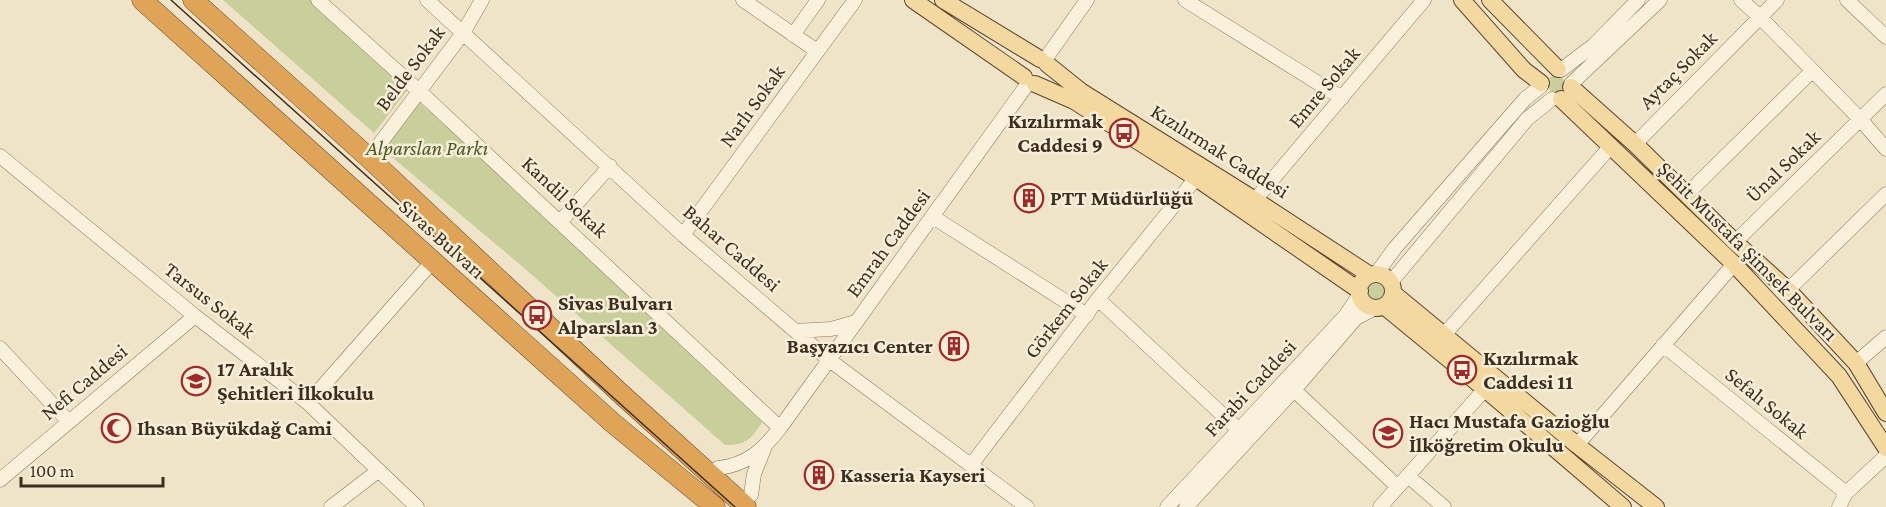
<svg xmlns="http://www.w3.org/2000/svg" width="1886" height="507" font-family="'Crimson Pro',serif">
	<rect width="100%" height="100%" fill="#f0e4c8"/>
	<path fill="#c9cf9b" d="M 223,0 L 312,0 L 410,87 L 374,133 Z
		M1547 84a9 9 0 1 1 18 0a9 9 0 1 1-18 0Z
		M 419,102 L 636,295 L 766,417 C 753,435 750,446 725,445 L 523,267 L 381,148 Z
		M1367 291a9 9 0 1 1 18 0a9 9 0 1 1-18 0Z"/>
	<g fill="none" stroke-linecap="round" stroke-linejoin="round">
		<g stroke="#8d765c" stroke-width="15">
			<path id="minor" d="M 318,0 L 419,91 L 780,428
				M 427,0 L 683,235 L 828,359 L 1027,507
				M 743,0 L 817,51
				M 1185,0 L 1342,98
				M 1741,0 L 1760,17 L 1861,120 L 1886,149
				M 1847,0 L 1886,37
				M 793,35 L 818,0
				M 1044,61 L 1087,0
				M 1561,70 L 1594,45 L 1638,0
				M 1571,84 L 1660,0
				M 1635,144 L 1777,0
				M 0,156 L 195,316 L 308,403 L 417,507
				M 369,158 L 463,33 L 482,0
				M 1687,194 L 1812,71
				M 1255,200 L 1424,0
				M 933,217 L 1087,315
				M 560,222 L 610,166
				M 683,235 L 855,0
				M 1735,242 L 1886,94
				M 1376,274 L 1395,248 L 1525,99 L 1541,86
				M 1391,282 L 1527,119 L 1552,99
				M 1788,290 L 1886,194
				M 1098,299 L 1240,431
				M 795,331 L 831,329 L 856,322
				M 1443,336 L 1611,146
				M 1663,345 L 1846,493
				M 0,348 L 69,422
				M 1856,363 L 1886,337
				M 1294,390 L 1398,487
				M 308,403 L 432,262
				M 1577,445 L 1734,264
				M 971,465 L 1098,299 L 1196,178
				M 718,468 C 747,465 763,450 780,428 L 1029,82
				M 1408,476 L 1444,507
				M 0,480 L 195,316
				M 751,495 L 754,474 L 764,449
				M 331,507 L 378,471
				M 1167,507 L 1346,315 L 1360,294
				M 1186,507 L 1294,390 L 1356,318 L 1375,308
				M 1380,507 L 1485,389
				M 1839,507 L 1846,493 L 1886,456"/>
		</g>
		<g stroke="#5b4430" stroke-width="18">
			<path id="major" d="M 913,0 L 1024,77
				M 943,0 L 1040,59
				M 1462,0 L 1524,70 L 1541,83
				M 1490,0 L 1558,69
				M 1047,64 L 1082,92 L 1255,200 L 1370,275
				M 1035,84 L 1074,101 L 1196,178 L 1360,291
				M 1571,87 L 1635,144 L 1735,242 L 1788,290 L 1856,363 L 1886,413
				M 1561,99 L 1734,264 L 1839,376 L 1886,448
				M1359 291a17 17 0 1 1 34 0a17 17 0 1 1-34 0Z
				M 1393,293 L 1577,445 L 1656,507
				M 1384,306 L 1485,389 L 1623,507"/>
		</g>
		<g stroke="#5b4430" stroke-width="21">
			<path id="highway" d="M 142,0 L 614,424 L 715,507
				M 193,0 L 369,158 L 620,393 L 746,507"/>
		</g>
		<use href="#minor" stroke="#faf1dc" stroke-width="14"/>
		<use href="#major" stroke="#f3d9a0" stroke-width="16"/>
		<use href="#highway" stroke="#e0a458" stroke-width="20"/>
		<path stroke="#3d2e20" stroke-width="1.5" d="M 171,0 L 735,507"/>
	</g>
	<defs>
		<g id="bus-ring" transform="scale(1.5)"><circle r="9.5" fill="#f7eed8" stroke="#9e2a2b" stroke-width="1.5"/><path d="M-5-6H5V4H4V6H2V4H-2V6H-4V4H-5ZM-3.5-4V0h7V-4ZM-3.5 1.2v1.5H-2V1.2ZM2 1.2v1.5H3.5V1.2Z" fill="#9e2a2b"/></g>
		<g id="building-ring" transform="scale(1.5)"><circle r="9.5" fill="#f7eed8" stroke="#9e2a2b" stroke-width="1.5"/><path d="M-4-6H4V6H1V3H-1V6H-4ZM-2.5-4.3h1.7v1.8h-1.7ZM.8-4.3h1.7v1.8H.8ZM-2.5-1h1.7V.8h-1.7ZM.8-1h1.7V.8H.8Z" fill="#9e2a2b"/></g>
		<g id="school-ring" transform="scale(1.5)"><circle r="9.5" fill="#f7eed8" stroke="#9e2a2b" stroke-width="1.5"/><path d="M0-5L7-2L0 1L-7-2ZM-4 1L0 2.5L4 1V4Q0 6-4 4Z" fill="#9e2a2b"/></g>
		<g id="mosque-ring" transform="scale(1.5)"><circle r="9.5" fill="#f7eed8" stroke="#9e2a2b" stroke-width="1.5"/><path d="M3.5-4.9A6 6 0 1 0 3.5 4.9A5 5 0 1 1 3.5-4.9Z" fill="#9e2a2b"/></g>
	</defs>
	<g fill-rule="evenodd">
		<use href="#bus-ring" x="1124" y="133"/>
		<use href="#building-ring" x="1029" y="198"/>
		<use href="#bus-ring" x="537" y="315"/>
		<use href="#building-ring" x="954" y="346"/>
		<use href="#bus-ring" x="1462" y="370"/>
		<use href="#school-ring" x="196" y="381"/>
		<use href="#mosque-ring" x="116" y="428"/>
		<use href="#school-ring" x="1388" y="433"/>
		<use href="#building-ring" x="819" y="475"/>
	</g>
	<g text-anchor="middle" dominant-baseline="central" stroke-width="5" stroke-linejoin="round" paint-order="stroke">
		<g font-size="21" fill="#3d2e20" stroke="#f7eed8">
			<text transform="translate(410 68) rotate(-53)">Belde Sokak</text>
			<text transform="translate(1678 70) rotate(-45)">Aytaç Sokak</text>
			<text transform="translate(1324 87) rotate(-50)">Emre Sokak</text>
			<text transform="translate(752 106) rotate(-54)">Narlı Sokak</text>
			<text transform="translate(1220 151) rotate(32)">Kızılırmak Caddesi</text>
			<text transform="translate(1783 166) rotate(-44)">Ünal Sokak</text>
			<text transform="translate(565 197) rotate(43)">Kandil Sokak</text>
			<text transform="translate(442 239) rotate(42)">Sivas Bulvarı</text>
			<text transform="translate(888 243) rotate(-54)">Emrah Caddesi</text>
			<text transform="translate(732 248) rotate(41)">Bahar Caddesi</text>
			<text transform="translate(1748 251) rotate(45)">Şehit Mustafa Şimsek Bulvarı</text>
			<text transform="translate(210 300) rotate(38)">Tarsus Sokak</text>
			<text transform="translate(1066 308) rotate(-52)">Görkem Sokak</text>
			<text transform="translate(84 382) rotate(-40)">Nefi Caddesi</text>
			<text transform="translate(1250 388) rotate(-47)">Farabi Caddesi</text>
			<text transform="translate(1767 403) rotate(39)">Sefalı Sokak</text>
		</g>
		<g font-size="21" font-weight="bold" fill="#3d2e20" stroke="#f7eed8" text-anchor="start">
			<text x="1103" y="121" text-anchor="end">Kızılırmak<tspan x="1103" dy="24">Caddesi 9</tspan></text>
			<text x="1050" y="198">PTT Müdürlüğü</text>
			<text x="558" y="303">Sivas Bulvarı<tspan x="558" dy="24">Alparslan 3</tspan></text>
			<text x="933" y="346" text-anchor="end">Başyazıcı Center</text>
			<text x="1483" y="358">Kızılırmak<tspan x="1483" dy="24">Caddesi 11</tspan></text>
			<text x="217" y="369">17 Aralık<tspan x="217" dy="24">Şehitleri İlkokulu</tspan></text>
			<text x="1409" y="421">Hacı Mustafa Gazioğlu<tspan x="1409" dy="24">İlköğretim Okulu</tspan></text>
			<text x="137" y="428">Ihsan Büyükdağ Cami</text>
			<text x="840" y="475">Kasseria Kayseri</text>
		</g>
		<g font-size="21" font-style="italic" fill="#4d5a26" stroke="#f7eed8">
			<text x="427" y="148">Alparslan Parkı</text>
		</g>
	</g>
	<path d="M21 477v9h142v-9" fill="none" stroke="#3d2e20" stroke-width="3"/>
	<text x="30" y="477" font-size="18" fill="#3d2e20" stroke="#f7eed8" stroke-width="4.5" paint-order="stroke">100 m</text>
</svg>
